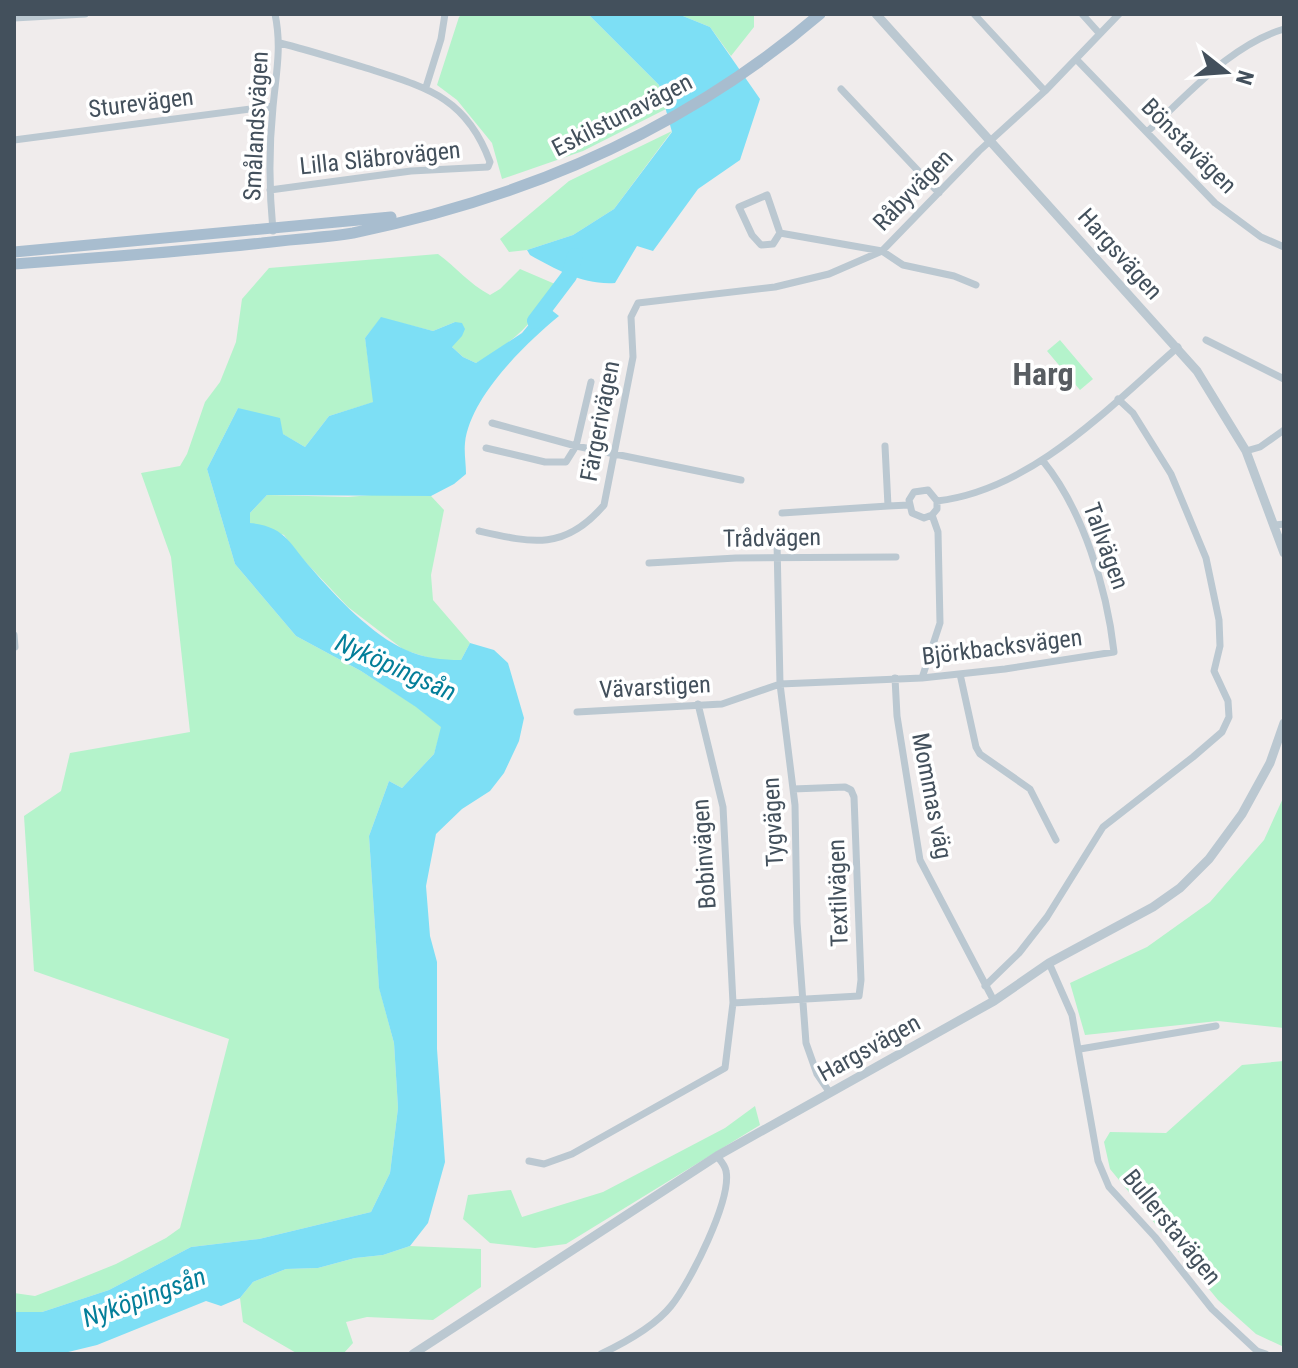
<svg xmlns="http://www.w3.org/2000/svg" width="1298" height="1368" font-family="'Roboto Condensed',sans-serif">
	<rect width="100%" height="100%" fill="#f0ecec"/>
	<path fill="#b4f3cb" d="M 462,14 L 588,14 L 659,85 L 666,109 L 583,151 L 502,179 L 492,143 L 457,100 L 437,85 L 459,17 Z
		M 678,14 L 754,14 L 754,27 L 731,56 L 710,27 Z
		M 672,131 L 614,209 L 573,235 L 527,250 L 509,252 L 500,239 L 569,181 Z
		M 438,254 C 456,267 469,284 490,295 L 500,289 L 520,269 L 555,284 C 538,321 511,344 476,363 L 463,357 L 451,346 L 455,322 L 433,331 L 381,318 L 365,338 L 374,402 L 329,416 L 305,447 L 238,408 L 207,469 L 235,564 L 296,636 L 361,671 L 417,707 L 442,727 L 434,754 L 402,788 L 389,781 L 369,836 L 379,987 L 394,1043 L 398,1108 L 390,1173 L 371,1212 L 259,1239 L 191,1247 L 109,1290 L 42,1312 L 14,1312 L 14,1293 L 35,1296 L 64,1285 L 116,1264 L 166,1238 L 180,1228 L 229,1039 L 34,971 L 24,816 L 61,791 L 70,753 L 190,732 L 171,557 L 141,473 L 180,466 L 187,454 L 205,402 L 220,382 L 236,342 L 242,299 L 269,268 Z
		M 1060,340 L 1093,379 L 1080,390 L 1047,351 Z
		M 383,494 L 431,496 L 444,510 L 431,575 L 433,600 L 470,643 L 461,660 L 436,660 L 404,650 L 348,607 L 298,554 L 284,535 L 250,523 L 250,513 L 267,495 L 348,497 Z
		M 1284,796 L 1284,1028 L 1218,1021 L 1085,1035 L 1070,983 L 1147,947 L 1210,902 L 1264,840 Z
		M 1284,1061 L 1284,1347 L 1256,1334 L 1218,1300 L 1110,1169 L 1104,1142 L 1110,1132 L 1166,1133 L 1242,1065 Z
		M 755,1106 L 760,1125 L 566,1244 L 535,1248 L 490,1243 L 463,1219 L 468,1195 L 511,1190 L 522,1217 L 603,1192 L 725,1128 Z
		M 410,1246 L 481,1249 L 481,1287 L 433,1320 L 367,1317 L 346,1322 L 353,1343 L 343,1354 L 298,1354 L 243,1322 L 240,1298 L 253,1282 L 286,1269 L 318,1268 L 355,1258 L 383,1255 Z"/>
	<path fill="#7ddff5" d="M 588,14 L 678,14 L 710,27 L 760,99 L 740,160 L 698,189 L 653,251 L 637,246 L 615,283 C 583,285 557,270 530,255 L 527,250 L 573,235 L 614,209 L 672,132 L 659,85 Z
		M 545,305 L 559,316 C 525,344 470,397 465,443 C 464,453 466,464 466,474 L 454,484 L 431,496 L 267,495 L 250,513 L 250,523 C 287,527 289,544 312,569 C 335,596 373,636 406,650 C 424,658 442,660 461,660 L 470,643 L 494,650 L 508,663 L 524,718 L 519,741 L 504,773 L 490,791 L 462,809 L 436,834 L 426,886 L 430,936 L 437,962 L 437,1049 L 445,1162 L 428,1223 L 410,1246 L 383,1255 L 355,1258 L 318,1268 L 286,1269 L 253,1282 L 240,1298 L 221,1306 L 206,1301 L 97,1345 L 60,1354 L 14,1354 L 14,1312 L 42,1312 L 109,1290 L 191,1247 L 259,1239 L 371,1212 L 390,1173 L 398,1108 L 394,1043 L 379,988 L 369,836 L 389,781 L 402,788 L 434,754 L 441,727 L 416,707 L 361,671 L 296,636 L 235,564 L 207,469 L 238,408 L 280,418 L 283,434 L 305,447 L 329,416 L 373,402 L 365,338 L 381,317 L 433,331 L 455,322 L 462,323 L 465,329 L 462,336 L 452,347 L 463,357 L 476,363 L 522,333 Z"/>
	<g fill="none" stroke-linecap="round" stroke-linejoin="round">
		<path stroke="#7ddff5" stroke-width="16" d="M 535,321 L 569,276 L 575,256"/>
		<path stroke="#bbc8d1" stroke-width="7" d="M 974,14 L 1045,91
			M 1082,14 L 1099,33
			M 14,18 L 85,14
			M 1076,59 L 1215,203 L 1261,237 L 1284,247
			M 426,87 L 441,39 L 445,14
			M 841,89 L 939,193
			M 1147,132 C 1188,95 1230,45 1284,29
			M 14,140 L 273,106
			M 270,190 L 411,171 L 488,167 L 490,162 C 466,96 425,87 363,67 C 336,59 308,50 280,43
			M 273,231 C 269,190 269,147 273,107 C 276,74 282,47 275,14
			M 780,233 L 773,244 L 761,245 L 752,235 L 739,207 L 767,195 L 780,233 L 882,251 L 903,265 L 954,276 L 976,285
			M 1206,340 L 1284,379
			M 492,423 L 576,446 L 741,480
			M 486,448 L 545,462 L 566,462 L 576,446 L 591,382
			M 1246,451 L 1260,447 L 1284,430
			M 937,501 C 1032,490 1109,407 1178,347
			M 888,506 L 909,505
			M 782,513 L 888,506 L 885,446
			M 1275,525 L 1284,524
			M 479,531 C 532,543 565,551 604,505 L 633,357 L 631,317 L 638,303 L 775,287 L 829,274 L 882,251 L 979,151 L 1045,91 L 1119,14
			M 777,543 L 780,684 L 795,805 L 797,922 L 806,1043 L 817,1074 L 830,1093
			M 649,563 L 736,558 L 896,557
			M 14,635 L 15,647
			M 960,674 L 976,747 L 980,754 L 1030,789 L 1056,840
			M 895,678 L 897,716 L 920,860 L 994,1001
			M 922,678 L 940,623 L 938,532 L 932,515 L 937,509 L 937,501 L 928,490 L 914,492 L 909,500 L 912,513 L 924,518 L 932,515
			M 577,712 L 722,704 L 780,684 L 922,678 L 1005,669 L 1114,652 C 1107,589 1083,510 1043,461
			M 1049,963 L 1072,1015 L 1098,1161 L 1109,1187 L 1155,1237 L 1212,1309 L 1257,1351 L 1266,1354
			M 985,986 L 1019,953 L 1047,917 L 1103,827 L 1193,757 L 1222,732 L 1229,717 L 1228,701 L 1214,671 L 1220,646 L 1219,620 L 1206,558 L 1171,474 L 1133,413 L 1118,399
			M 733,1003 L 859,996 L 861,980 L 854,797 L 851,790 L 845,787 L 793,789
			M 1080,1049 L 1216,1026
			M 529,1161 L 544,1164 L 572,1154 L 725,1068 L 733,1003 L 723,807 L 698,704
			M 601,1354 C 624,1343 655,1326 671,1306 C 690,1283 732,1199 726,1171 C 725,1165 720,1160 717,1156"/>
		<path stroke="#bbc8d1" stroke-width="9" d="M 876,14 L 1197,371 L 1246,451 L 1284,553
			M 413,1354 L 717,1156 L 994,1001 L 1049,963 L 1153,907 L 1180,888 L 1209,859 L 1242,814 L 1270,763 L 1284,723"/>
		<path stroke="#a8bdcf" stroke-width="11" d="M 14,252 L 391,217
			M 14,264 C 97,258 179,252 262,243 C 292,239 323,238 353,233 C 526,198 686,129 820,14"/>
	</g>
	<g text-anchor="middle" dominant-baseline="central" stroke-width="7" stroke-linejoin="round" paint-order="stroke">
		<g font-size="24" fill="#43505c" stroke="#fff">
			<text transform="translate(141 103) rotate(-7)">Sturevägen</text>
			<text transform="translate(622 115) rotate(-27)">Eskilstunavägen</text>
			<text transform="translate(256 126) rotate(-87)">Smålandsvägen</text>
			<text transform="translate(1189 146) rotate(45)">Bönstavägen</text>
			<text transform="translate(380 158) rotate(-6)">Lilla Släbrovägen</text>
			<text transform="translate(913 190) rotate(-46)">Råbyvägen</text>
			<text transform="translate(1120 254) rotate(48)">Hargsvägen</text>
			<text transform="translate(600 421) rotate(-79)">Färgerivägen</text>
			<text transform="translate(772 538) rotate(-1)">Trådvägen</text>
			<text transform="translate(1106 546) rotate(70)">Tallvägen</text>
			<text transform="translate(1002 647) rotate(-7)">Björkbacksvägen</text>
			<text transform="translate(655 687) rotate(-3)">Vävarstigen</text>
			<text transform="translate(932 796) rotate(79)">Mommas väg</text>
			<text transform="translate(773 822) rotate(-93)">Tygvägen</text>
			<text transform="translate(704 854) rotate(-94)">Bobinvägen</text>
			<text transform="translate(838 893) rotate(-92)">Textilvägen</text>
			<text transform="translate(869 1048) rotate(-29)">Hargsvägen</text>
			<text transform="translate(1172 1227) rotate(51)">Bullerstavägen</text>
		</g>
		<g font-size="26" font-style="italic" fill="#037e99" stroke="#fff">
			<text transform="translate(396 667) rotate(24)">Nyköpingsån</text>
			<text transform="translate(144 1297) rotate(-20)">Nyköpingsån</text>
		</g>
		<g font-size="32" font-weight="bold" fill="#585d62" stroke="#fff">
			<text x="1043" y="374">Harg</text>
		</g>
	</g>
	<rect width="1298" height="1368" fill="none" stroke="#43505c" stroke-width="32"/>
	<g transform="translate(1226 72) rotate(107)" stroke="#ffffff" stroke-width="6" paint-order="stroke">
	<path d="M0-6L14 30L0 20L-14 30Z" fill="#43505c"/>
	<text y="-12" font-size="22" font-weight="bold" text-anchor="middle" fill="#43505c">N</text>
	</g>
</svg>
